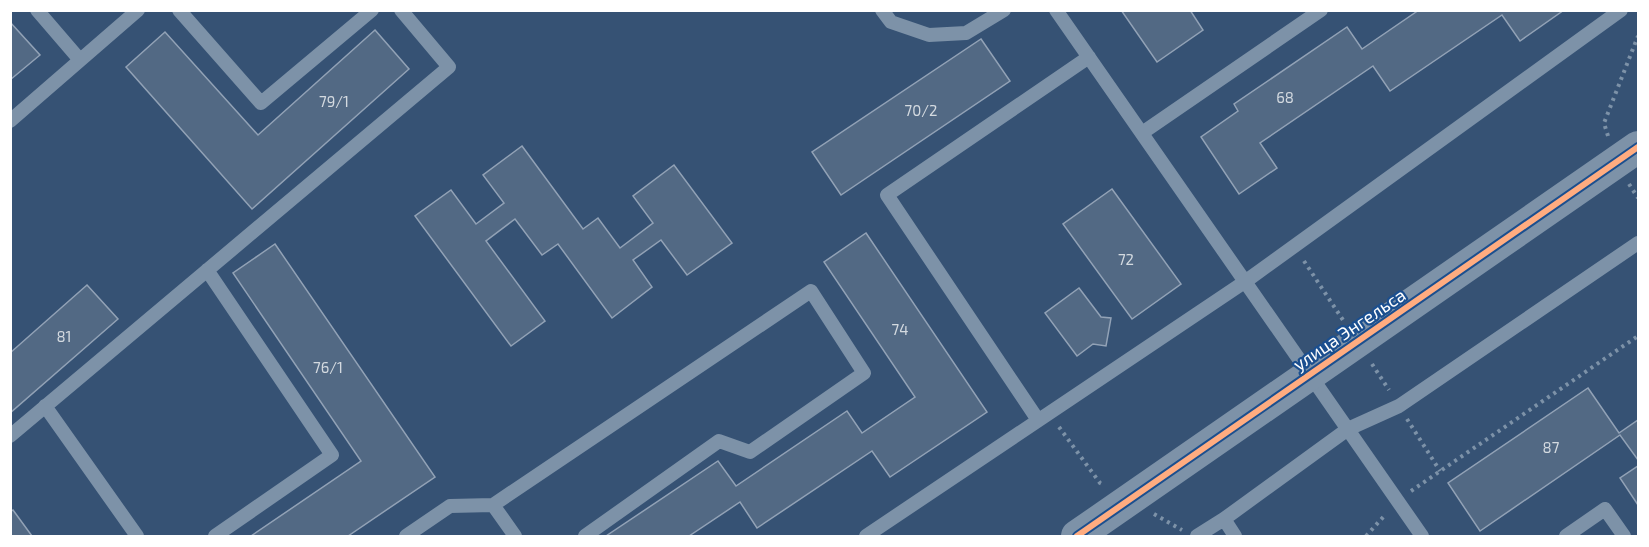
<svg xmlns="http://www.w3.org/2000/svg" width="1649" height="547" font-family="'Exo 2',sans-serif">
	<rect width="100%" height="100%" fill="#365274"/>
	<path fill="#526984" stroke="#92a2b6" stroke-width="1.5" d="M 1121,10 L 1190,10 L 1203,30 L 1157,62 Z
		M 1419,10 L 1564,10 L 1520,41 L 1502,15 L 1390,91 L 1373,66 L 1260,143 L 1277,168 L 1239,194 L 1201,137 L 1238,111 L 1234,104 L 1347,27 L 1362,49 Z
		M 10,22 L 40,55 L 10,80 Z
		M 375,30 L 409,69 L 252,209 L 126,67 L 165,32 L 258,135 Z
		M 981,39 L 1010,81 L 841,195 L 812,152 Z
		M 522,146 L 583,229 L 598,218 L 620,248 L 653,223 L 633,196 L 674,165 L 732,243 L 687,275 L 661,240 L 633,260 L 652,287 L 612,318 L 558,244 L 542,255 L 515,219 L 486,241 L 545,321 L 511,346 L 415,216 L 451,190 L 476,224 L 504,203 L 483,175 Z
		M 1112,189 L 1181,284 L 1132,319 L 1063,224 Z
		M 866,233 L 987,412 L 890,477 L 872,451 L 757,528 L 740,502 L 689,536 L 606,536 L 718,461 L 736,486 L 847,411 L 862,433 L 915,397 L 824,262 Z
		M 275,244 L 435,477 L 348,536 L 251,536 L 361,461 L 233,273 Z
		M 87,285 L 118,319 L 10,413 L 10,353 Z
		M 1079,288 L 1101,317 L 1111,318 L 1106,346 L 1093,344 L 1077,356 L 1045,313 Z
		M 1588,388 L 1619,433 L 1638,420 L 1638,460 L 1620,435 L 1480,531 L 1448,483 Z
		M 1638,466 L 1638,505 L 1620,478 Z
		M 13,510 L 32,536 L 10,536 L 10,512 Z"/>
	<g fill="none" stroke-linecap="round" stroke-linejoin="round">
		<path stroke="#7d92a8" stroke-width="4" stroke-dasharray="3 4.5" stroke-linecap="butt" d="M 1608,136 L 1604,123 L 1638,36
			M 1629,184 L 1638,198
			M 1304,261 L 1343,320
			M 1372,364 L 1389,390
			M 1407,419 L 1440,471
			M 1059,427 L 1100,483 L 1104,485
			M 1411,491 L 1638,336
			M 1154,514 L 1182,530
			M 1366,536 L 1386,514"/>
		<path stroke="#7d92a8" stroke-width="14" d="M 37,10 L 80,60
			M 179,10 L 261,103 L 372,10
			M 882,10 L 891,22 L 929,35 L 966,33 L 1004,10
			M 1056,10 L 1422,536
			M 10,121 L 138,10
			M 1142,133 L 1321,10
			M 207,270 L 332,455 L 215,536
			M 45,406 L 137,536
			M 1038,420 L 887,195 L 1089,57
			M 10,436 L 449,67 L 401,10
			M 493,505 L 811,291 L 864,373 L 750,452 L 719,441 L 585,536
			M 1224,519 L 1235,536
			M 406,536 L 450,506 L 493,505 L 515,536
			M 866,536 L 1246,281 L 1621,10
			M 1197,536 L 1224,519 L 1348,429 L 1399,406 L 1638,243
			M 1566,536 L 1605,509 L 1624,536"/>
		<path stroke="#7d92a8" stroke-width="32" d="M 1077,536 L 1638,147"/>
		<g stroke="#1b4f8f" stroke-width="10">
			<path id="cycleway" d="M 1077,536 L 1638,147"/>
		</g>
		<use href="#cycleway" stroke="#ffac80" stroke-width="6"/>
	</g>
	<g text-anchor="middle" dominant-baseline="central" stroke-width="4.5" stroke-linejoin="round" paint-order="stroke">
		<g font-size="15" fill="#d4dae0">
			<text x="1285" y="97">68</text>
			<text x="334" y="101">79/1</text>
			<text x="921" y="110">70/2</text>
			<text x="1126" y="259">72</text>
			<text x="900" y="329">74</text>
			<text x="64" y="336">81</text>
			<text x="328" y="367">76/1</text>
			<text x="1551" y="447">87</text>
		</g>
		<g font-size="18" fill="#fff" stroke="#1b4f8f">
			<text transform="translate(1349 329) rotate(-34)">улица Энгельса</text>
		</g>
	</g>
	<rect width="1649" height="547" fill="none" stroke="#ffffff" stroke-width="24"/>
</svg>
